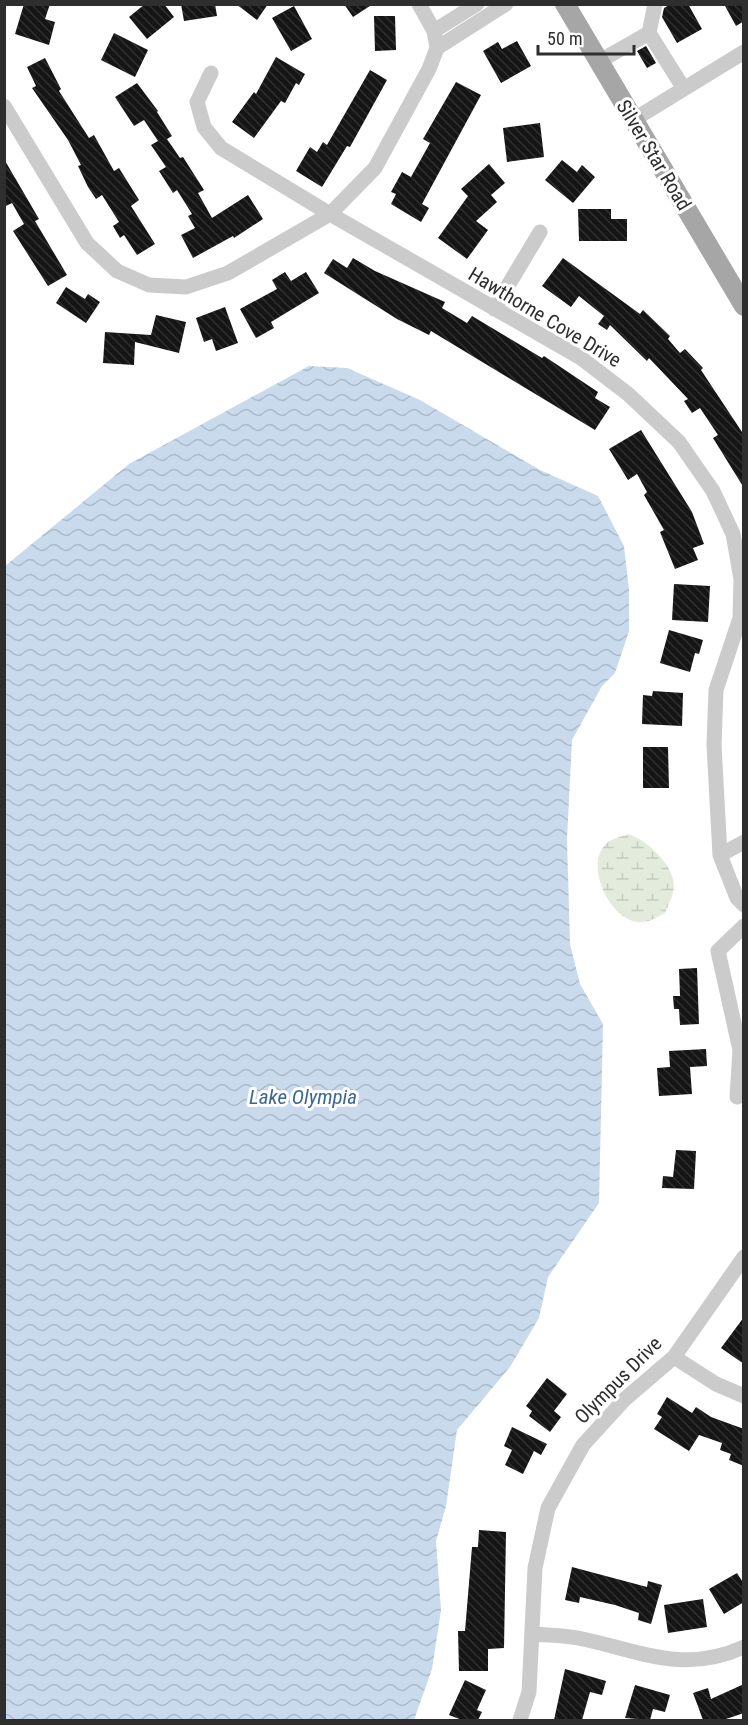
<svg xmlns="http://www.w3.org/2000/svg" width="748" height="1725" font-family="'Roboto Condensed',sans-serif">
	<defs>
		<pattern id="wetland-marsh" width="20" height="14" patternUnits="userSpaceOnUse" patternTransform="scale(1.5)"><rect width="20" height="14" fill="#e3ecdc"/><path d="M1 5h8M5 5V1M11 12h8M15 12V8" fill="none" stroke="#c3cbbd"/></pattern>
		<pattern id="water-waves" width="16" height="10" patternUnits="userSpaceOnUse" patternTransform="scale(1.5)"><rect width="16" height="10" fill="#c8daec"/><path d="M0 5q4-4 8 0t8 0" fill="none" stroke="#acbbcb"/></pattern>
		<pattern id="building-back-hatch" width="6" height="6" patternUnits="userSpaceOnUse" patternTransform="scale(1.5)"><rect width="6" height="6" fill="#151515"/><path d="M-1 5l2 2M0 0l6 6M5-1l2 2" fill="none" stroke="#2f2f2f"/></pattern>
	</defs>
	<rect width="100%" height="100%" fill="#fff"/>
	<path fill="url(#wetland-marsh)" d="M 628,834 C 646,839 674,865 674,886 C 674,894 668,906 665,913 C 659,916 650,922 643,922 C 612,926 582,864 607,843 C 612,838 622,837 628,834 Z"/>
	<path fill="url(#water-waves)" d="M 309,366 L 347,368 L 420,400 L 540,470 L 598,496 L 624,546 L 629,590 L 629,631 L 615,673 L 602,686 L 572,740 L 567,839 L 570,944 L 580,984 L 603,1024 L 599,1203 L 548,1277 L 539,1318 L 510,1367 L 457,1430 L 446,1506 L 436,1541 L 441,1610 L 432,1669 L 414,1720 L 5,1720 L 5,566 L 129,464 Z"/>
	<path fill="url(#building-back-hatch)" d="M 24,4 L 50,4 L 45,19 L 55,22 L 49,45 L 15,34 Z
		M 145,4 L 164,4 L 174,17 L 147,39 L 129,17 Z
		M 181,4 L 215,4 L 217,16 L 184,21 Z
		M 236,4 L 268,4 L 257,20 Z
		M 344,4 L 373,4 L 353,17 Z
		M 671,4 L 688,4 L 702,29 L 677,43 L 662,17 L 664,8 Z
		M 724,4 L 744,4 L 744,21 L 736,26 Z
		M 294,6 L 312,39 L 291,51 L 272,18 Z
		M 374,16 L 395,16 L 396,50 L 375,51 Z
		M 114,33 L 148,50 L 135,77 L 101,60 Z
		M 517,41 L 531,66 L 501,83 L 483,51 L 498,42 L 502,49 Z
		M 646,46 L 656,63 L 647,68 L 637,51 Z
		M 276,57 L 305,74 L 299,85 L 296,83 L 285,103 L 281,101 L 254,138 L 232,122 L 254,92 L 256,94 Z
		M 45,58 L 61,89 L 59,91 L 89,138 L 94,135 L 114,171 L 119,168 L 139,200 L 131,206 L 155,244 L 137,255 L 124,235 L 120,238 L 113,226 L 119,222 L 102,195 L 96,199 L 88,187 L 78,166 L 81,165 L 68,140 L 32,88 L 36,86 L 27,67 Z
		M 370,70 L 387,80 L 350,147 L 347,146 L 322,187 L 296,171 L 310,147 L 317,152 L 323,142 L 327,145 Z
		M 456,82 L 481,95 L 422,204 L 429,208 L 421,222 L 391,204 L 396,194 L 391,192 L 402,172 L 411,177 L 430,143 L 423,139 Z
		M 137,83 L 158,111 L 157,112 L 172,136 L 167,139 L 180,158 L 183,157 L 204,190 L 198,193 L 212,218 L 248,195 L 263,219 L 234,238 L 233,236 L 193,258 L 181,235 L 195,228 L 188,216 L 192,214 L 177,190 L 173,193 L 159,171 L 166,167 L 151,145 L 158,141 L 144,120 L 134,126 L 115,97 Z
		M 540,123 L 544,157 L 507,162 L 503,128 Z
		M 4,159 L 39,219 L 35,221 L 67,275 L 48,286 L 13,231 L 24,224 L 12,203 L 4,207 Z
		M 562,160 L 577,172 L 582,165 L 595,177 L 573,203 L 545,180 Z
		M 489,164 L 505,183 L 491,195 L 497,202 L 476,221 L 488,230 L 467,259 L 438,238 L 468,196 L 461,189 Z
		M 578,209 L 611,209 L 611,219 L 627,219 L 627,241 L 579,241 Z
		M 353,258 L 375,271 L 445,302 L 442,308 L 467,323 L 472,316 L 542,358 L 544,356 L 598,392 L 595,398 L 610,407 L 595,430 L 431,331 L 429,335 L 397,319 L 324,273 L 333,259 L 347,268 Z
		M 563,258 L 640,314 L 643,310 L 670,336 L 668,339 L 680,353 L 685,349 L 703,368 L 701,370 L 744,435 L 744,488 L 713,438 L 718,435 L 700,408 L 692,413 L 684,401 L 688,399 L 649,358 L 647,361 L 610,325 L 607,330 L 598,324 L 604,316 L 579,296 L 571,307 L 542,286 Z
		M 285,272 L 291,281 L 306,272 L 319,293 L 271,322 L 274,328 L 256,338 L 240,309 L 277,289 L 272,280 Z
		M 66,287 L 85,299 L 88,294 L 100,302 L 86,323 L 56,303 Z
		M 225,307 L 238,343 L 216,351 L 212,339 L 204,342 L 196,318 Z
		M 156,315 L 186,322 L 179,353 L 135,342 L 134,365 L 103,363 L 105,332 L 151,335 Z
		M 641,430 L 692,512 L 704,544 L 693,548 L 698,560 L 675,569 L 660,532 L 664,530 L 644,495 L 647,492 L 637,474 L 628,480 L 609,449 Z
		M 674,584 L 710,586 L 708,622 L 672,620 Z
		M 669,630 L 703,640 L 699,654 L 695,653 L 690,672 L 660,663 Z
		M 653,691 L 683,693 L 682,726 L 642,724 L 643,695 L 652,696 Z
		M 643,747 L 668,747 L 669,788 L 643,788 Z
		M 697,968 L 699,1024 L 680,1025 L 679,1009 L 674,1009 L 673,996 L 680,996 L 679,969 Z
		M 706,1049 L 707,1066 L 690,1067 L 692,1094 L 659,1096 L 657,1068 L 670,1067 L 669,1051 Z
		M 676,1150 L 696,1151 L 694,1189 L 662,1188 L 663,1176 L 673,1177 Z
		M 744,1317 L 744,1364 L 721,1348 Z
		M 547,1378 L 567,1394 L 554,1411 L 561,1417 L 550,1432 L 529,1416 L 532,1411 L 526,1406 Z
		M 667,1397 L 692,1413 L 696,1407 L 711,1417 L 744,1429 L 744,1466 L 729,1460 L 731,1454 L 720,1450 L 722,1443 L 699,1435 L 689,1451 L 654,1429 L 662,1417 L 657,1414 Z
		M 512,1427 L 547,1444 L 541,1455 L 534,1451 L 523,1474 L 505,1465 L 512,1450 L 504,1446 Z
		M 479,1530 L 506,1532 L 504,1648 L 488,1649 L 488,1671 L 459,1671 L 458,1631 L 465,1631 L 472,1547 L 478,1547 Z
		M 572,1567 L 647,1587 L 648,1581 L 662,1585 L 651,1624 L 638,1620 L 639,1613 L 615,1605 L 580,1597 L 579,1603 L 565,1600 Z
		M 737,1573 L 744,1584 L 744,1602 L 724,1614 L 709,1589 Z
		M 703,1599 L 707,1627 L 668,1633 L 664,1605 Z
		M 565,1669 L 606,1681 L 602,1695 L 590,1692 L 582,1720 L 554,1720 Z
		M 465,1680 L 486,1690 L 477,1710 L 482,1712 L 478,1720 L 462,1720 L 449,1715 Z
		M 744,1684 L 744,1713 L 723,1720 L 703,1720 L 693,1693 L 708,1688 L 711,1699 Z
		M 635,1685 L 670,1695 L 665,1712 L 653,1709 L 650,1720 L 625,1718 Z"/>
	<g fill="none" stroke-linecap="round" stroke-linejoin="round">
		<path stroke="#cbcbcb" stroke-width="15" d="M 655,4 L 649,33 L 684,89
			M 434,31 L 477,4
			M 437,48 L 506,4
			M 598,62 L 649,33
			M 211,73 L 197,102 L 204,127 L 221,148 L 330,214 L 581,358 L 628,394 L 679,442 L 713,491 L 733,534 L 741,579 L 740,618 L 716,690 L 714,745 L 720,855 L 737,898 L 744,905
			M 4,106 L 87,243 L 117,271 L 149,285 L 186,287 L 228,273 L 330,214 L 375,168 L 429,69 L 437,48 L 434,31 L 419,4
			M 633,120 L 744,52
			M 494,309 L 540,232
			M 720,855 L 744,842
			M 737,1097 L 740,1050 L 718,951 L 744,926
			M 674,1357 L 716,1384 L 744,1396
			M 532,1634 C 547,1635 563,1635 578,1638 C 638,1650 682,1675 744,1647
			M 520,1720 L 529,1692 L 535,1568 L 548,1508 L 583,1445 L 625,1399 L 674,1357 L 744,1257"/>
		<path stroke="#a6a6a6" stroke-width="20" d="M 565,4 L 744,306"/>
	</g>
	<g text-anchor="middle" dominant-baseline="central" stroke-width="6" stroke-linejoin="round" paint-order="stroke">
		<g font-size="20" fill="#2e2e2e" stroke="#fff">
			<text transform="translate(654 155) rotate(59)">Silver Star Road</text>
			<text transform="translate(545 317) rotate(31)">Hawthorne Cove Drive</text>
			<text transform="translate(618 1380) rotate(-45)">Olympus Drive</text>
		</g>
		<g font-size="21" font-style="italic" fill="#3c6791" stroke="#fff">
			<text x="303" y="1097">Lake Olympia</text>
		</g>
	</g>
	<rect width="748" height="1725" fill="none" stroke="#2e2e2e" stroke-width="12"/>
	<path d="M538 45v9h96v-9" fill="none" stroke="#2e2e2e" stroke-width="3"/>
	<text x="547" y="45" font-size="18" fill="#2e2e2e" stroke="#ffffff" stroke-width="4.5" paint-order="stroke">50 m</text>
</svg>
